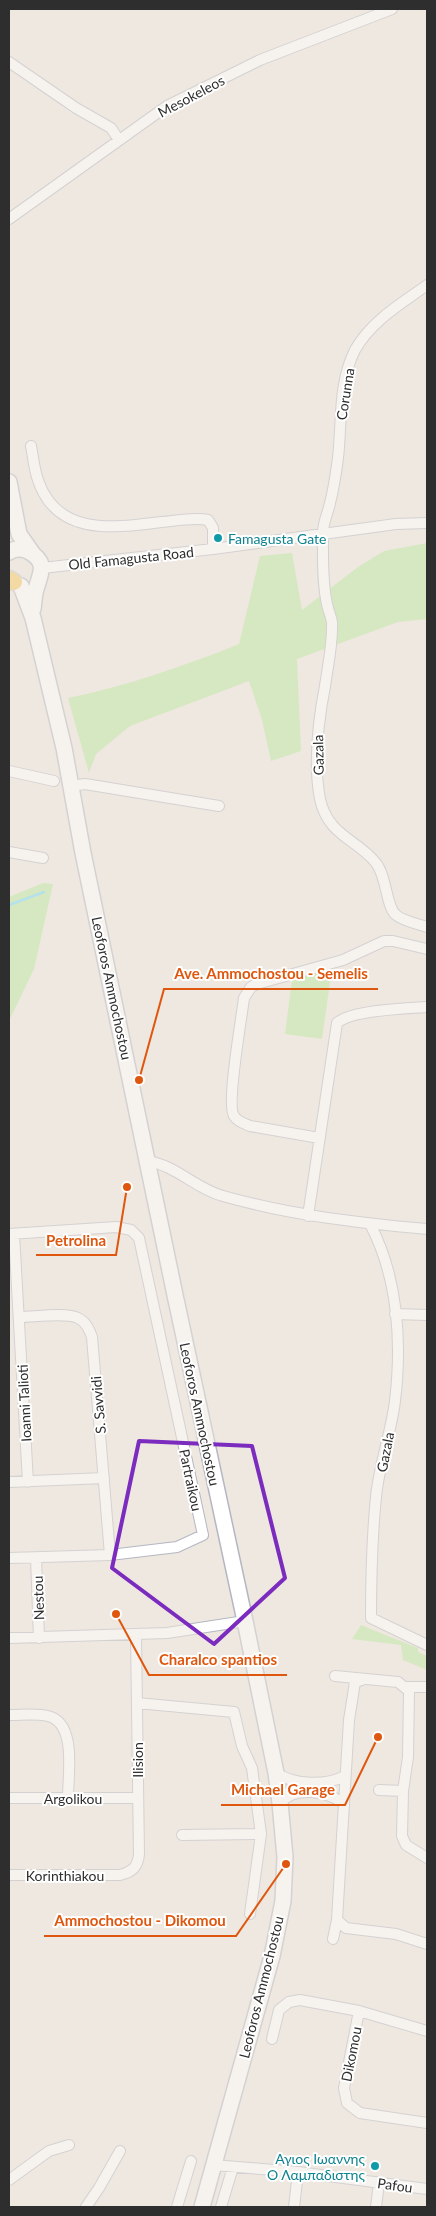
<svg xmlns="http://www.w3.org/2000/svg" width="436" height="2216" font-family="Lato,sans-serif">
	<rect width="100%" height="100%" fill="#efe8e0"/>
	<path fill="#b9e89b" d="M 427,543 L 427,619 L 398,622 L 297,659 L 301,751 L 271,761 L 262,720 L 249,681 L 130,726 L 96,754 L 89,773 L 68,698 C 127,686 184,666 239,644 L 260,556 L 292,553 L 302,610 L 358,567 L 384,551 Z
		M 43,883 L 53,884 L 34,969 L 9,1021 L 9,897 Z
		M 332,968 L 322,1039 L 285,1034 L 292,980 Z
		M 361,1625 L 418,1648 L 418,1652 L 427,1656 L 427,1670 L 403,1660 L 401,1645 L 352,1639 Z"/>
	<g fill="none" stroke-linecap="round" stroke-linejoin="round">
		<path stroke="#6fd9f5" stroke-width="2.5" d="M 9,905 L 44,892"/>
		<g stroke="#b4b7c1" stroke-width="12">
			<path id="minor" d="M 9,62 L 76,108 L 111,128 L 119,140
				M 9,219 L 167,106 L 260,60 L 392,9
				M 427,285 C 401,304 371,321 355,350 C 338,383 342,423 338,458 C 336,473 334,488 330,503 C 328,514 322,523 323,536 C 323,557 322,582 327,604 C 328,610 331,616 332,622 C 333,643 328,665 325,686 C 318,722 313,762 320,799 C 328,836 357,839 376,863 C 387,877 386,907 396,915 C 403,921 418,924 427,927
				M 31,446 C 33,456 34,467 37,477 C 55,537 113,528 161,522 C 176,521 193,517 208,520 L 213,528 L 213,549
				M 42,568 L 213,549 L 396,524 L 427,523
				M 9,771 L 54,781
				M 71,786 L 85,784 L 219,806
				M 9,852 L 43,858
				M 319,1138 L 250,1126 C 245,1124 238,1122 234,1116 C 226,1105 242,1016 244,998 L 251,987 L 257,984 L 343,960 L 384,941 L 393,941 L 427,949
				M 147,1161 C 176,1165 196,1189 223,1196 C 290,1215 358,1223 427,1229
				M 308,1216 L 337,1023 C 351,1010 407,1008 427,1007
				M 370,1224 C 398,1277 402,1342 395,1401 C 391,1433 379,1465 376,1497 C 372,1537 371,1578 371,1618 L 427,1645
				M 9,1234 L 116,1227 L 131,1230 L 139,1238 L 203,1535 L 177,1547 L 110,1555 L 9,1558
				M 14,1234 L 28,1482
				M 395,1314 L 427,1315
				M 20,1317 C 34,1317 66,1312 78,1318 C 86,1322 89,1329 92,1337 L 110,1555
				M 9,1482 L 104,1478
				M 36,1558 L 39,1638
				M 9,1638 L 167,1633 L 245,1621
				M 335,1676 L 398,1682 L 409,1691 L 408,1757 L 403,1791 L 402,1836 L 406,1845 L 427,1858
				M 405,1687 L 427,1687
				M 137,1703 L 234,1712 L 242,1746 L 252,1768 L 261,1834 L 182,1835
				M 9,1715 C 21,1715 36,1713 48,1716 C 77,1723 68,1774 68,1797
				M 276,1773 C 295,1785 325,1786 345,1776
				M 379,1790 L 403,1791
				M 9,1798 L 137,1798
				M 280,1803 C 295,1786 326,1791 343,1803
				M 9,1875 L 120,1875 C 132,1872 138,1867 139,1854 L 136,1635
				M 250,1914 L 261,1834
				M 337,1920 L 346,1928 L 396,1934 L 427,1944
				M 333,1939 L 337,1920 L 349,1720 L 355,1682 L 362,1680
				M 359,2011 L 344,2088 L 347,2103 L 360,2113 L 427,2123
				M 272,2039 L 279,2010 L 289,2002 L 300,2000 L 359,2011 L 427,2031
				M 213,2165 L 298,2172 L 427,2189
				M 9,2180 L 49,2151 L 69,2145
				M 86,2207 L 99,2188 L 120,2151
				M 177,2207 L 191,2161
				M 221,2207 L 233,2167
				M 294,2207 L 298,2172
				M 376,2207 L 379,2183"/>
		</g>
		<g stroke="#b4b7c1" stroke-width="18">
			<path id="secondary" d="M 9,482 L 19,534 L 33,554
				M 9,552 C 15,548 21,548 28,551 C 48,562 41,572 36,589 C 34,596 34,602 33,609
				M 21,586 L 33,618 L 64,748 L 83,853 L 175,1295 L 245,1621 L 276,1773 L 280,1803 L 285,1857 L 283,1901 L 272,1956 L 202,2207"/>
		</g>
		<g stroke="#c9c9c9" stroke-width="19">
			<path id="primary" d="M 9,579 L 14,582"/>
		</g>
		<use href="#minor" stroke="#fff" stroke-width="10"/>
		<use href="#secondary" stroke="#fff" stroke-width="15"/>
		<use href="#primary" stroke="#f8cb5d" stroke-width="16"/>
	</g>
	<path d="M0 0H436V2216H0ZM 139,1441 L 252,1446 L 285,1578 L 214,1644 L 112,1568 Z" fill="#efe8e0" fill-opacity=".55" fill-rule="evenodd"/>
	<path fill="none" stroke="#7b2cbf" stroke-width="4" stroke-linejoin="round" d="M 139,1441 L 252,1446 L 285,1578 L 214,1644 L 112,1568 Z"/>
	<g fill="#0f9aa8" stroke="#fff" stroke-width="2">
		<circle cx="218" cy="538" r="5"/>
		<circle cx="375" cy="2166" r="5"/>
	</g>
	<g text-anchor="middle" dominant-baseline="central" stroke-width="4" stroke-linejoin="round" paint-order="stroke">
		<g font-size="14" fill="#2e2e2e" stroke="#fff">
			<text transform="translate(191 96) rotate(-28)">Mesokeleos</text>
			<text transform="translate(345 394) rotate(-81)">Corunna</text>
			<text transform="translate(131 558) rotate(-6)">Old Famagusta Road</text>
			<text transform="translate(318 755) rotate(-91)">Gazala</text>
			<text transform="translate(112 988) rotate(78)">Leoforos Ammochostou</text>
			<text transform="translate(24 1403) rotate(-93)">Ioanni Talioti</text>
			<text transform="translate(98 1405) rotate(-95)">S. Savvidi</text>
			<text transform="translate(200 1414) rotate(78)">Leoforos Ammochostou</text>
			<text transform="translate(385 1452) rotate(-79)">Gazala</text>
			<text transform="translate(191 1480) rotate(78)">Partraikou</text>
			<text transform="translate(38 1598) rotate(-92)">Nestou</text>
			<text transform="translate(137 1760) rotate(-90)">Ilision</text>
			<text x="73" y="1798">Argolikou</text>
			<text x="65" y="1875">Korinthiakou</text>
			<text transform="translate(261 1987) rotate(-76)">Leoforos Ammochostou</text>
			<text transform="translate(351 2054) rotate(-79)">Dikomou</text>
			<text transform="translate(395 2185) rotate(8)">Pafou</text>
		</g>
		<g font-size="14" fill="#0d838f" stroke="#fff" text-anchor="start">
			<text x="228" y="538">Famagusta Gate</text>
			<text x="365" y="2158" text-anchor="end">Αγιος Ιωαννης<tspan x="365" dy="16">Ο Λαμπαδιστης</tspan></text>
		</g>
	</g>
	<path fill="none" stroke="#df570e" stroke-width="2" d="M139 1080L164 989H378M127 1187L116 1255H36M116 1614L149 1675H287M378 1737L345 1805H221M286 1864L236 1936H44"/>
	<g fill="#df570e" stroke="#fff" stroke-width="2">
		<circle cx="139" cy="1080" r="5"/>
		<circle cx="127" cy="1187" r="5"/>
		<circle cx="116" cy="1614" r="5"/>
		<circle cx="378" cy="1737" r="5"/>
		<circle cx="286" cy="1864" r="5"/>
	</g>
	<g font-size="15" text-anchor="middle" font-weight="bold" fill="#df570e" stroke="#fff" stroke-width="4" stroke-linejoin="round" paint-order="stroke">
		<text x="271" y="979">Ave. Ammochostou - Semelis</text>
		<text x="76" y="1246">Petrolina</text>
		<text x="218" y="1665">Charalco spantios</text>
		<text x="283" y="1795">Michael Garage</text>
		<text x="140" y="1926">Ammochostou - Dikomou</text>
	</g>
	<rect width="436" height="2216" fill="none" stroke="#2e2e2e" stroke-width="20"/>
</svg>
